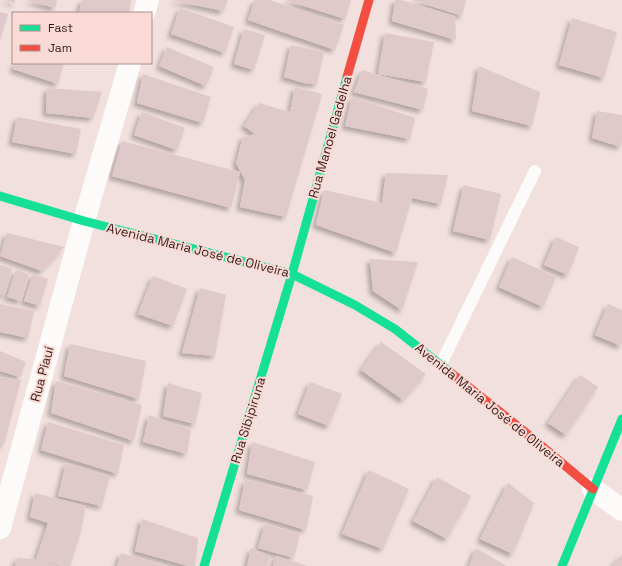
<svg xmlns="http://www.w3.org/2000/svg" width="622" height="566" font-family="'Space Grotesk',sans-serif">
	<defs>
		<filter id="shadow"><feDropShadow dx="-3.5" dy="3.5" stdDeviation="2" flood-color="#0004"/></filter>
	</defs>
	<rect width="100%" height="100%" fill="#f1e0dd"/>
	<path fill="#e0c9ca" filter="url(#shadow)" d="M 4,0 L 15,0 L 15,3 Z
		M 27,0 L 57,0 L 55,8 Z
		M 82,0 L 131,0 L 129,13 L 79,13 Z
		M 172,0 L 228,0 L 223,11 Z
		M 255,0 L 270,0 L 344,25 L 335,50 L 248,20 Z
		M 285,0 L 351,0 L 345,19 Z
		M 395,0 L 401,0 L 455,16 L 456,40 L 392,21 Z
		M 412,0 L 466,0 L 462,16 Z
		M 180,8 L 234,27 L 225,53 L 171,34 Z
		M 0,12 L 8,14 L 0,40 Z
		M 572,18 L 617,32 L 604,78 L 559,65 Z
		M 244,29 L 265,35 L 254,70 L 234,64 Z
		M 385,33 L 434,42 L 426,82 L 378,74 Z
		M 291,45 L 324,52 L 317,84 L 304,83 L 284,77 Z
		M 167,47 L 214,67 L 206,86 L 159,66 Z
		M 15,63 L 64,63 L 58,84 L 13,69 Z
		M 479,66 L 540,92 L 532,126 L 472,111 Z
		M 362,70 L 428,89 L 423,110 L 354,92 Z
		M 143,74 L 211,97 L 203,123 L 137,103 Z
		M 295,87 L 322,94 L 286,217 L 240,207 L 245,180 L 236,163 L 243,137 L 255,134 L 244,126 L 259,103 L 290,112 Z
		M 47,88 L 102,92 L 93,118 L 46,113 Z
		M 352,97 L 415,118 L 410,139 L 345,126 Z
		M 597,111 L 622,115 L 622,139 L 621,147 L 592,138 Z
		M 142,112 L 185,128 L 177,150 L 134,135 Z
		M 17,117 L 81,129 L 76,154 L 12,142 Z
		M 122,141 L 240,172 L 231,208 L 112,176 Z
		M 386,173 L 448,175 L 441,204 L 412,198 L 396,253 L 316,225 L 324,190 L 382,203 Z
		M 464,185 L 501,194 L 490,240 L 453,231 Z
		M 7,233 L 64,247 L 42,271 L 0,256 Z
		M 556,237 L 579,247 L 568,275 L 544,265 Z
		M 512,257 L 556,277 L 543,307 L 499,287 Z
		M 370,259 L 418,262 L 402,310 L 373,291 Z
		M 0,265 L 12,269 L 4,295 L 0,294 Z
		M 16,270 L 29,274 L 21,301 L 7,297 Z
		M 33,274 L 48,279 L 40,306 L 24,301 Z
		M 153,276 L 187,289 L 173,326 L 138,314 Z
		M 200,288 L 226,295 L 215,356 L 182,353 Z
		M 0,304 L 34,311 L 28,338 L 0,332 Z
		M 608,304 L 622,310 L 622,342 L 621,346 L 595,335 Z
		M 381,342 L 426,374 L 403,400 L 361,370 Z
		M 70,344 L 146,361 L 139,399 L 64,376 Z
		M 0,351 L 26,362 L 20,377 L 0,371 Z
		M 580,375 L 598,387 L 566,435 L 548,423 Z
		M 0,377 L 21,380 L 4,444 L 0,443 Z
		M 56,381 L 142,405 L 134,441 L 51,413 Z
		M 310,382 L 342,394 L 329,426 L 298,414 Z
		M 168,383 L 202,393 L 195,424 L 163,416 Z
		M 149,415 L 191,430 L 187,454 L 143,442 Z
		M 48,422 L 124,445 L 118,474 L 41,450 Z
		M 252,442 L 315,462 L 307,490 L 247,474 Z
		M 66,463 L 110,476 L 102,506 L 58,496 Z
		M 369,470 L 409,489 L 383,549 L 342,534 Z
		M 437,477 L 471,496 L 447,539 L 413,521 Z
		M 245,480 L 313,496 L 306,530 L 239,510 Z
		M 508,483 L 534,503 L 513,554 L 480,539 Z
		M 35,493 L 86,506 L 80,535 L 70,566 L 61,566 L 47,562 L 57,566 L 15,566 L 17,558 L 36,559 L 48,523 L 30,517 Z
		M 142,519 L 198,538 L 195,566 L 188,566 L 135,551 Z
		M 265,524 L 300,534 L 294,558 L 258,548 Z
		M 251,548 L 270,556 L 267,566 L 247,566 Z
		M 476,548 L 507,566 L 469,566 Z
		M 121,553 L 166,566 L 117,566 Z
		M 622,554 L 622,566 L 613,566 Z
		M 276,556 L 308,566 L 273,566 Z"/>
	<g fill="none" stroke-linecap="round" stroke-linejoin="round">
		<path stroke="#fdfafa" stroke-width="12" d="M 440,366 L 535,171"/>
		<path stroke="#fdfafa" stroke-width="22" d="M 144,13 L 148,0
			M 593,489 L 622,510
			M 0,528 L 84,221 L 130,63"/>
		<path stroke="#16e098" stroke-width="9" d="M 0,196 L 84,221 L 292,274 L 355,305 L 395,329 L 451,373
			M 204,566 L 292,274 L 347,77
			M 562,566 L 622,419"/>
		<path stroke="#f24e42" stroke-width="9" d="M 347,77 L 369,0
			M 451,373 L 520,428 L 593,489"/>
	</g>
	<g text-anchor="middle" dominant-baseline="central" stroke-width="4" stroke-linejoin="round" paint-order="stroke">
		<g font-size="13" fill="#371b18" stroke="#f9dad5">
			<text transform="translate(330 137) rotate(-74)">Rua Manoel Gadelha</text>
			<text transform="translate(198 250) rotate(14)">Avenida Maria José de Oliveira</text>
			<text transform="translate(42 374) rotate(-75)">Rua Piauí</text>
			<text transform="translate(490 405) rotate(39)">Avenida Maria José de Oliveira</text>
			<text transform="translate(248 420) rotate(-73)">Rua Sibipiruna</text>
		</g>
	</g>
	<rect x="12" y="12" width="140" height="52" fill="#f9dad5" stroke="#ab8e89"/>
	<rect x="20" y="25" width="20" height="6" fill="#16e098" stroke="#ab8e89"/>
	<text x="48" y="32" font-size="12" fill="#371b18">Fast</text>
	<rect x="20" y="45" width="20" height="6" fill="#f24e42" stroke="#ab8e89"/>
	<text x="48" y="52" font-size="12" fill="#371b18">Jam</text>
</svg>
